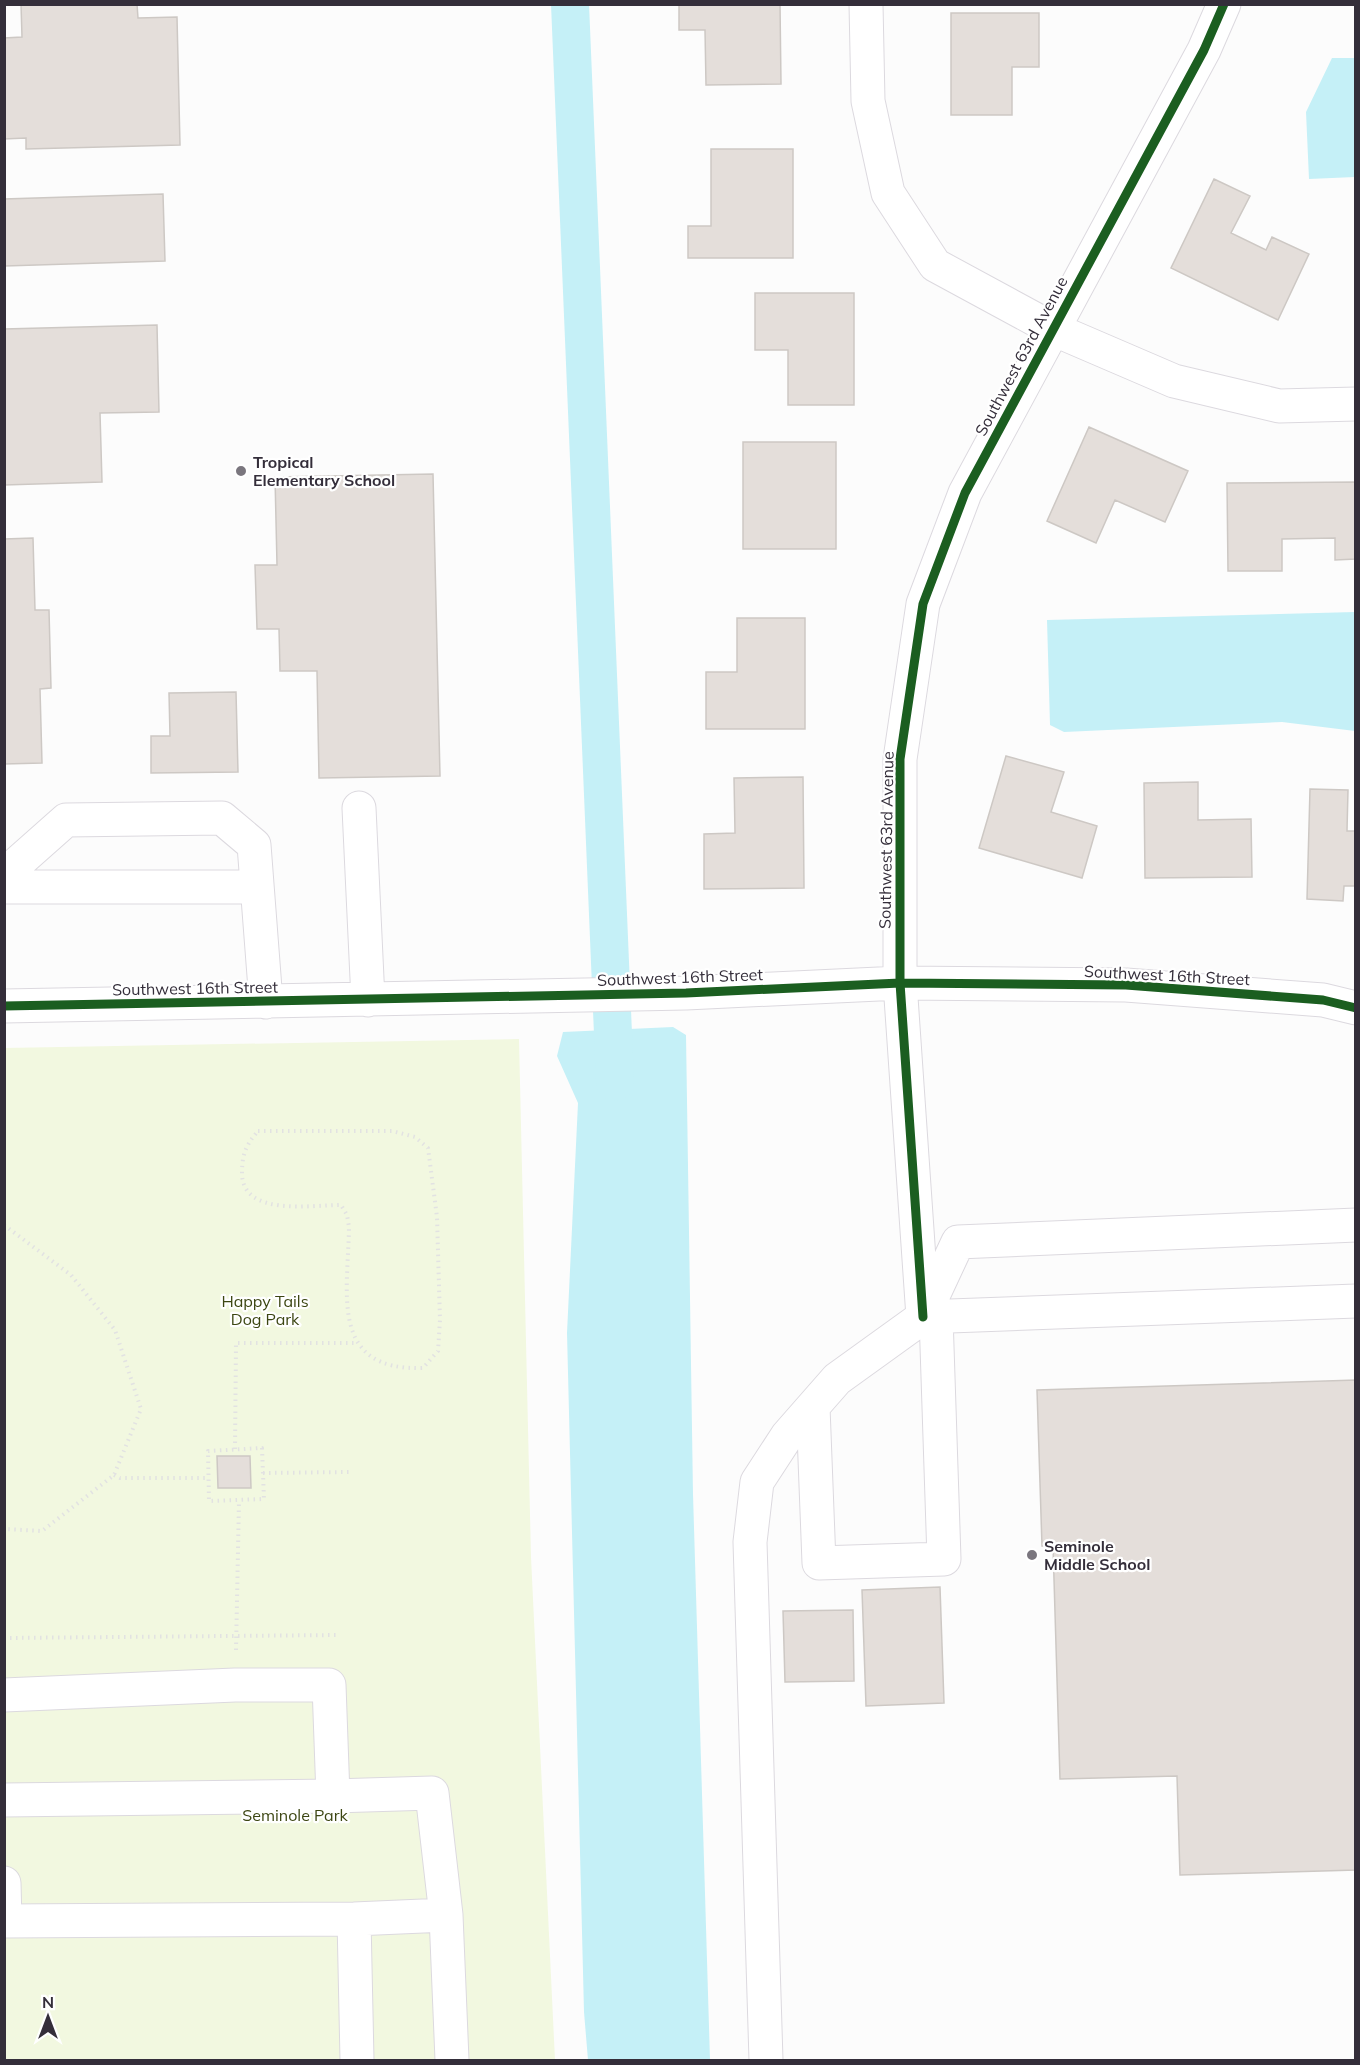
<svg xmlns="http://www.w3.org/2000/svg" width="1360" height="2065" font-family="Mulish,sans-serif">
	<rect width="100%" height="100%" fill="#fcfcfc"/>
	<path fill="#f2f8e0" d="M 519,1039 L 531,1557 L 555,2060 L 5,2060 L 4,1048 Z"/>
	<path fill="#c5f0f7" d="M 1332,58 L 1355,58 L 1355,177 L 1309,179 L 1306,112 Z
		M 1355,612 L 1355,731 L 1282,722 L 1064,732 L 1050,725 L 1047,620 Z
		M 673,1027 L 686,1035 L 693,1494 L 710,2060 L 588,2060 L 584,2012 L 567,1333 L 578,1103 L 557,1056 L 563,1032 Z"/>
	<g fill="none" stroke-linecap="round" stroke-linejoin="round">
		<path stroke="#c5f0f7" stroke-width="38" d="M 570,4 L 615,1082"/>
	</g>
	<path fill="#e4deda" stroke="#cdc8c4" stroke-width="1.5" d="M 21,4 L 137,4 L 138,18 L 177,17 L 180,145 L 26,149 L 26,138 L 4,139 L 4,38 L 22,37 Z
		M 679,4 L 780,4 L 781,84 L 706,85 L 705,30 L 679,30 Z
		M 951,13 L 1039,13 L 1039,67 L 1012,67 L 1012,115 L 951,115 Z
		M 711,149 L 793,149 L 793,258 L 688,258 L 688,226 L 711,226 Z
		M 1214,179 L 1250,196 L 1231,233 L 1266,250 L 1272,237 L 1309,254 L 1278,320 L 1171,268 Z
		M 163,194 L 165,261 L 5,266 L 4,199 Z
		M 755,293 L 854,293 L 854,405 L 788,405 L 788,350 L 755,350 Z
		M 157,325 L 159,412 L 100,413 L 102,482 L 4,485 L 4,329 Z
		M 1089,427 L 1188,471 L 1165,522 L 1115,500 L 1096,543 L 1047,521 Z
		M 743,442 L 836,442 L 836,549 L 743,549 Z
		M 433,474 L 440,776 L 319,778 L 317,671 L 280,671 L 279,629 L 257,629 L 255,565 L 277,565 L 275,477 Z
		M 1356,482 L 1356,559 L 1335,560 L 1335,538 L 1282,539 L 1282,571 L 1228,571 L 1227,483 Z
		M 33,538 L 35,610 L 49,610 L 51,688 L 40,689 L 42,763 L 4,764 L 4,539 Z
		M 737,618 L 805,618 L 805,729 L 706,729 L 706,672 L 737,672 Z
		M 236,692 L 238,772 L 151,773 L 151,736 L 170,736 L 169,693 Z
		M 1006,756 L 1064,772 L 1051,812 L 1097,826 L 1082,878 L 979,848 Z
		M 803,777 L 804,888 L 704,889 L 704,834 L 735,833 L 734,778 Z
		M 1198,782 L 1198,820 L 1251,819 L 1252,877 L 1145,878 L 1144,783 Z
		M 1310,789 L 1348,790 L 1347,831 L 1356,831 L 1356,886 L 1344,886 L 1343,901 L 1307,899 Z
		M 1356,1380 L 1356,1870 L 1180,1875 L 1177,1776 L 1060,1779 L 1053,1546 L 1042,1546 L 1037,1390 Z
		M 217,1456 L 250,1456 L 251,1488 L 218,1488 Z
		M 940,1587 L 944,1703 L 866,1706 L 862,1590 Z
		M 853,1610 L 854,1681 L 785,1682 L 783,1611 Z"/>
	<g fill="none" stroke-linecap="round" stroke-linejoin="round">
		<g stroke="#dcd9df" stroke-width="35">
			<path id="minor" d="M 866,4 L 868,101 L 888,193 L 935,265 L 1053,329 L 1174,381 L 1279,406 L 1356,404
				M 359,808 L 368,1000
				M 4,875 L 66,820 L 222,818 L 254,845 L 266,1002
				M 4,887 L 257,887
				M 4,1006 L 686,993 L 900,983 L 1126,985 L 1323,1000 L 1356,1008
				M 923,1317 L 900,983 L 900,759 L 923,604 L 965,493 L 1204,50 L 1224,4
				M 923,1317 L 1356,1301
				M 813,1407 L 819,1563 L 944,1559 L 936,1316
				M 4,1695 L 235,1685 L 329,1685 L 333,1796 L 432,1793 L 446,1915
				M 4,1800 L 333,1796
				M 4,1883 L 5,1921
				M 354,1919 L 357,2060
				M 4,1921 L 354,1919 L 446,1915 L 452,2060
				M 766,2060 L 750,1542 L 757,1482 L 787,1436 L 837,1379 L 923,1317 L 958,1242 L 1356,1225"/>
		</g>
		<path stroke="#e2e2e2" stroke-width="4" stroke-dasharray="1.5 4.5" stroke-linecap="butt" d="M 258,1131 L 392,1131 L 415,1137 L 428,1148 L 437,1217 L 440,1320 L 438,1351 L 423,1368 C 329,1371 348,1295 349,1227 L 347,1215 L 341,1205 C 311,1205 242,1217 242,1173 C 242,1154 246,1145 258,1131 Z
			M 4,1225 L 71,1275 L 115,1330 L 141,1409 L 114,1475 L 42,1531 L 4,1529
			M 262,1448 L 264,1499 L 209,1501 L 208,1451 Z
			M 235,1449 L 236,1343 L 358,1343
			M 263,1473 L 349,1472
			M 114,1475 L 120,1478 L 209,1478
			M 4,1638 L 339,1635
			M 236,1650 L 239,1501"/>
		<use href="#minor" stroke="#fff" stroke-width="33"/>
		<g stroke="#fff" stroke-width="13">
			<path id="cycleway" d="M 4,1006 L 686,993 L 900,983 L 1126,985 L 1323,1000 L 1356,1008
				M 923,1317 L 900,983 L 900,759 L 923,604 L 965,493 L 1204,50 L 1224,4"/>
		</g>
		<use href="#cycleway" stroke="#1b5e20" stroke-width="9"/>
	</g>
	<g fill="#7a767e" stroke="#fff" stroke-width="2">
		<circle cx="241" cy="471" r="6"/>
		<circle cx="1032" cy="1555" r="6"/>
	</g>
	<g text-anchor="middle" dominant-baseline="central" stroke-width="4.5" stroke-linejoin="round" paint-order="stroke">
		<g font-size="16" fill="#342e3a" stroke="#fff">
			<text transform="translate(1021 356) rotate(-62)">Southwest 63rd Avenue</text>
			<text transform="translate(886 840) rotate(-89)">Southwest 63rd Avenue</text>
			<text transform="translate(1167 975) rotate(3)">Southwest 16th Street</text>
			<text transform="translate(680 977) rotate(-2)">Southwest 16th Street</text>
			<text transform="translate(195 988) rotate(-1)">Southwest 16th Street</text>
		</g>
		<g font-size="16" font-weight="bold" fill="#342e3a" stroke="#fff" text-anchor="start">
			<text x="253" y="462">Tropical<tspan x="253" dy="18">Elementary School</tspan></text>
			<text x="1044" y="1546">Seminole<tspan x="1044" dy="18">Middle School</tspan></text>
		</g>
		<g font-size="16" fill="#3c4612" stroke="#fff">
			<text x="265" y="1301">Happy Tails<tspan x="265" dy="18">Dog Park</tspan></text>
			<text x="295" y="1815">Seminole Park</text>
		</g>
	</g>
	<rect width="1360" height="2065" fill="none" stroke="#342e3a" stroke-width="12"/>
	<g transform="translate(48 2017)" stroke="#ffffff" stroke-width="4.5" paint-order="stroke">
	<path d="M0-4.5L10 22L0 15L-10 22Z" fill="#342e3a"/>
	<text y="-9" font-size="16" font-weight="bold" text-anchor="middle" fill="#342e3a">N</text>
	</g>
</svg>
